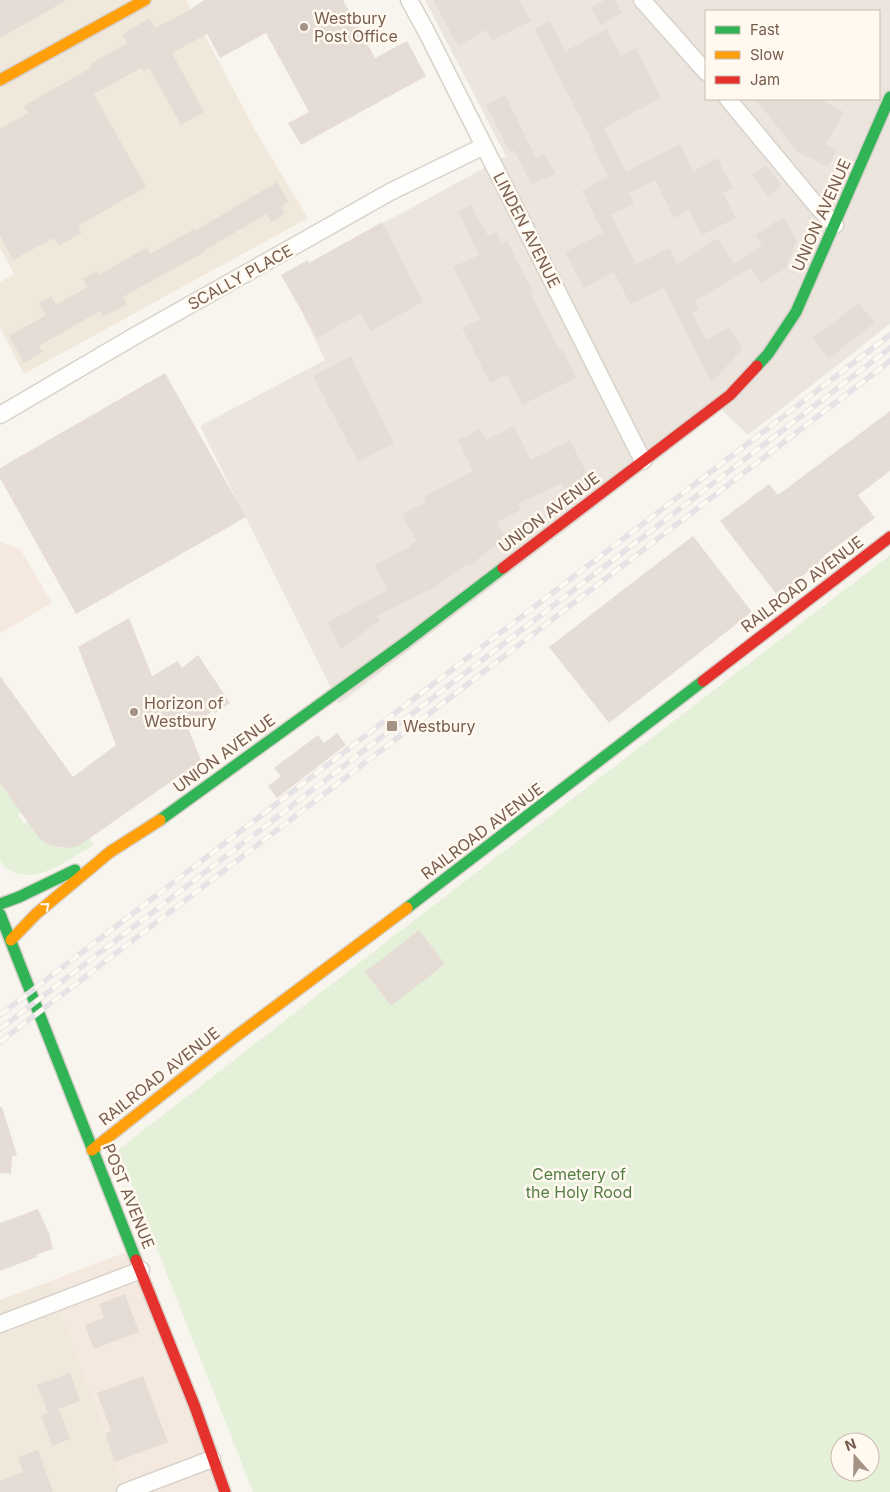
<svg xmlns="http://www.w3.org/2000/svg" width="890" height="1492" font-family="Inter,sans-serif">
	<rect width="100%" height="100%" fill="#f8f5ee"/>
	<path fill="#f1e8dc" d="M 0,0 L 186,0 L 256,132 L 308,218 L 24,374 L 0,328 L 0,282 L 14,274 L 0,248 Z
		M 51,1281 L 126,1492 L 0,1492 L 0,1300 Z"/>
	<path fill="#f5e8df" d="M 0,542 L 20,549 L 52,603 L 0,633 Z
		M 134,1249 L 226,1492 L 126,1492 L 51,1281 Z"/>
	<path fill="#ebe5de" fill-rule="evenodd" d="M 425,0 L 890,0 L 890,324 L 748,435 L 722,410 L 339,704 L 200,426 L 325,360 L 285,277 L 506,156 ZM 706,11 L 879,11 L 879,99 L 706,99 Z"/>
	<path fill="#e5f0d9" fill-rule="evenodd" d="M 890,555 L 890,1492 L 253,1492 L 118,1150 L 417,918 ZM 840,1442 L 870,1442 L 870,1472 L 840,1472 Z
		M 0,783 L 21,812 L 18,815 L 24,824 L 28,821 C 34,828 39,837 46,842 C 59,853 78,846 90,838 L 94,845 C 67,860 27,894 0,861 Z"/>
	<path fill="#e5ddd5" d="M 0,0 L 67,0 L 0,38 Z
		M 204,0 L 343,0 L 375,58 L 407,41 L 426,76 L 301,145 L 288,123 L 309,112 L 266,33 L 220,58 L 207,34 L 172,53 L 204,112 L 181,125 L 149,68 L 143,71 L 141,68 L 94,94 L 146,187 L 78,226 L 82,233 L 58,246 L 54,238 L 13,260 L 0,236 L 0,129 L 28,113 L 24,106 L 92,67 L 90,64 L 127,43 L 122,34 L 150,18 L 155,28 L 194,8 L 193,7 Z
		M 433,0 L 519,0 L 531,21 L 492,41 L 487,30 L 458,46 Z
		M 605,0 L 615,0 L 622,13 L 601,25 L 591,8 Z
		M 550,21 L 565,51 L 607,29 L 621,56 L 636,48 L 661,98 L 604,128 L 626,172 L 680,144 L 693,171 L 717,158 L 733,188 L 723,193 L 736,218 L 702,235 L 689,210 L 674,218 L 655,180 L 629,193 L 634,204 L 611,215 L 636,264 L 670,248 L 677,264 L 717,238 L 734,263 L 762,245 L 755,235 L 783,217 L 797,240 L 786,268 L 761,284 L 751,268 L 695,301 L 699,309 L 692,313 L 706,340 L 730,327 L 742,349 L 720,374 L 711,382 L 664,288 L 630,304 L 614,272 L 583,288 L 565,252 L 603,233 L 582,190 L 608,177 L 594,150 L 596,149 L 535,29 Z
		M 505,95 L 536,158 L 544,154 L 556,174 L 531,184 L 514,150 L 510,152 L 486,105 Z
		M 755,99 L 819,99 L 844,112 L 826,144 L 837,149 L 828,167 L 798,152 Z
		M 766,165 L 782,186 L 768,196 L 752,176 Z
		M 277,182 L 289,202 L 281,207 L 285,214 L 271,222 L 266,214 L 205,250 L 206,251 L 123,297 L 127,304 L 103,317 L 100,311 L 39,346 L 43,352 L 24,363 L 9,336 L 46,315 L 39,303 L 51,296 L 56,305 L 87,287 L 83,279 L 97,271 L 99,275 L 147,247 L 150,254 L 194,229 L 195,231 Z
		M 471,205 L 488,236 L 497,232 L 502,244 L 507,241 L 533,292 L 530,293 L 560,350 L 562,349 L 576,378 L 522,405 L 506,374 L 490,383 L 462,328 L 480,319 L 453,267 L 479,255 L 458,211 Z
		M 382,222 L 423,302 L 371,331 L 361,313 L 317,338 L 281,275 L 308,260 L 309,263 Z
		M 859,303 L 875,323 L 828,359 L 813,338 Z
		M 351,356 L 394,443 L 358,462 L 313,376 Z
		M 165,373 L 246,517 L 76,614 L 0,478 L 0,468 Z
		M 890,411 L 890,471 L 858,495 L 875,518 L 824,556 L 826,558 L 777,595 L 720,521 L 769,484 L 778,495 Z
		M 514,426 L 531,460 L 570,440 L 588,476 L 566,493 L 561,483 L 518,504 L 521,510 L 496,522 L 507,537 L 469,566 L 467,564 L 430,591 L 429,590 L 377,616 L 380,620 L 341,650 L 328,622 L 388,590 L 375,565 L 411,546 L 410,544 L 416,541 L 402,514 L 426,502 L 424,497 L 473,471 L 458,440 L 480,429 L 486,440 Z
		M 693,536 L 752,612 L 609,723 L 549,647 Z
		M 129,618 L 152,676 L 178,661 L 182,668 L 198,655 L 230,703 L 215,713 L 213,711 L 188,727 L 202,763 L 186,774 L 185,772 L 80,845 L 69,848 L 58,847 L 47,844 L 39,838 L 0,783 L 0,676 L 73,777 L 116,745 L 78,647 Z
		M 337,733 L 346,745 L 277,798 L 268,786 L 281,776 L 274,768 L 318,735 L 324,743 Z
		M 419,930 L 445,964 L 391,1006 L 365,972 Z
		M 0,1107 L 2,1107 L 17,1155 L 12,1157 L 11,1174 L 0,1173 Z
		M 38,1209 L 49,1233 L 53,1249 L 36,1255 L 37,1257 L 0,1271 L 0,1223 Z
		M 125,1294 L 139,1332 L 94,1349 L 85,1325 L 104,1318 L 99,1304 Z
		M 70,1373 L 80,1401 L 59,1409 L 70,1439 L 52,1446 L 41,1416 L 48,1413 L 37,1385 Z
		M 143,1376 L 168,1442 L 115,1462 L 105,1433 L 111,1431 L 97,1393 Z
		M 38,1450 L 53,1492 L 0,1492 L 0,1481 L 23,1472 L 18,1457 Z"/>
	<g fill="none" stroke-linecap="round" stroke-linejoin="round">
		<g stroke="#d8d2cc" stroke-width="19">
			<path id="street" d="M 409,0 L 426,31 L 643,461
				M 642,0 L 706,72
				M 728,99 L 816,205 L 835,225
				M 0,415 L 133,337 L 390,192 L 484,146
				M 0,1324 L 141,1270
				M 125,1492 L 212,1459"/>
		</g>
		<g stroke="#d8d1ca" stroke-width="14">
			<path id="fast" d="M 757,366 L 768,354 L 796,312 L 890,97
				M 160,820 L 406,642 L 503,568
				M 0,904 L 19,897 L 75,870
				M 407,908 L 703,681
				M 0,914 L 136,1260"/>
		</g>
		<g stroke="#d8d1ca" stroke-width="14">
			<path id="slow" d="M 0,80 L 145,0
				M 11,940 L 36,914 L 110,852 L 160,820
				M 92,1150 L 235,1037 L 407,908"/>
		</g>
		<g stroke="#d8d1ca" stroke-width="14">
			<path id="jam" d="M 503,568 L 730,395 L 757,366
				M 703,681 L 890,537
				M 136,1260 L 195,1407 L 225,1492"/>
		</g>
		<use href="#street" stroke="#fefefc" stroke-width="16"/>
		<use href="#fast" stroke="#30b455" stroke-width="11"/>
		<use href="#slow" stroke="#ff9f0a" stroke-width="11"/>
		<use href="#jam" stroke="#e5322d" stroke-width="11"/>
		<g stroke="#e6e3e6" stroke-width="5.5">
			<path id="rail" d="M 0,1015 L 890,335
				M 0,1029 L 890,348
				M 0,1042 L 890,361"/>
		</g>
		<use href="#rail" stroke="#fff9f0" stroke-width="4" stroke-dasharray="11" stroke-linecap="butt"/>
	</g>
	<defs><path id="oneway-chevron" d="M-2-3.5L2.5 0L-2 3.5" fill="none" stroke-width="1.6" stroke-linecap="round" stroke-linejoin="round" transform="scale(1.25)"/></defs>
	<use stroke="#fff9f0" href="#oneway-chevron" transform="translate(46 906) rotate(-40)"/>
	<g fill="#a59285" stroke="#fff9f0" stroke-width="2">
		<circle cx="304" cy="27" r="5"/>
		<circle cx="134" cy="712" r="5"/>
		<rect x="386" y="720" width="12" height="12" rx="2.5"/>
	</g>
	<g text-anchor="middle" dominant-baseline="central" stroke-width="5" stroke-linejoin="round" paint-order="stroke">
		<g font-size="16" fill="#785d4d" stroke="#fff9f0" text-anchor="start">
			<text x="314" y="18">Westbury<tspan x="314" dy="18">Post Office</tspan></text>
			<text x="144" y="703">Horizon of<tspan x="144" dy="18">Westbury</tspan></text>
			<text x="403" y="726">Westbury</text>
		</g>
		<g font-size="16" fill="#785d4d" stroke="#fff9f0">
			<text transform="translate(821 215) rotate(-66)">UNION AVENUE</text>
			<text transform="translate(527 230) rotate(63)">LINDEN AVENUE</text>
			<text transform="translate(240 277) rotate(-29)">SCALLY PLACE</text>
			<text transform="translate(549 512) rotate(-37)">UNION AVENUE</text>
			<text transform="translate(802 584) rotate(-37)">RAILROAD AVENUE</text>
			<text transform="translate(224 753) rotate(-36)">UNION AVENUE</text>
			<text transform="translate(482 831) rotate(-37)">RAILROAD AVENUE</text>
			<text transform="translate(159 1076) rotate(-38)">RAILROAD AVENUE</text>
			<text transform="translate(129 1196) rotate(68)">POST AVENUE</text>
		</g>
		<g font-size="16" fill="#547d44" stroke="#fff9f0">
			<text x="579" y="1174">Cemetery of<tspan x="579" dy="18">the Holy Rood</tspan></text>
		</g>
	</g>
	<rect x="705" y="10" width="175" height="90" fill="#fff9f0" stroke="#c9bbaf"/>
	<rect x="715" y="26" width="25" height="8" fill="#30b455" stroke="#c9bbaf"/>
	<text x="750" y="35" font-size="15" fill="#785d4d">Fast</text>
	<rect x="715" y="51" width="25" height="8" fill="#ff9f0a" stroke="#c9bbaf"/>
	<text x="750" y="60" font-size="15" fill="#785d4d">Slow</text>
	<rect x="715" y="76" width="25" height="8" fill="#e5322d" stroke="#c9bbaf"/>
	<text x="750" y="85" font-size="15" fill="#785d4d">Jam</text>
	<g transform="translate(855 1457) rotate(340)"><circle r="24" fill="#fff9f0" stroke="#c9bbaf"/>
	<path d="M0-4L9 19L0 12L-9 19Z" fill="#a59285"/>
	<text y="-8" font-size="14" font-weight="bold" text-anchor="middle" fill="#785d4d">N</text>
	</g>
</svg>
